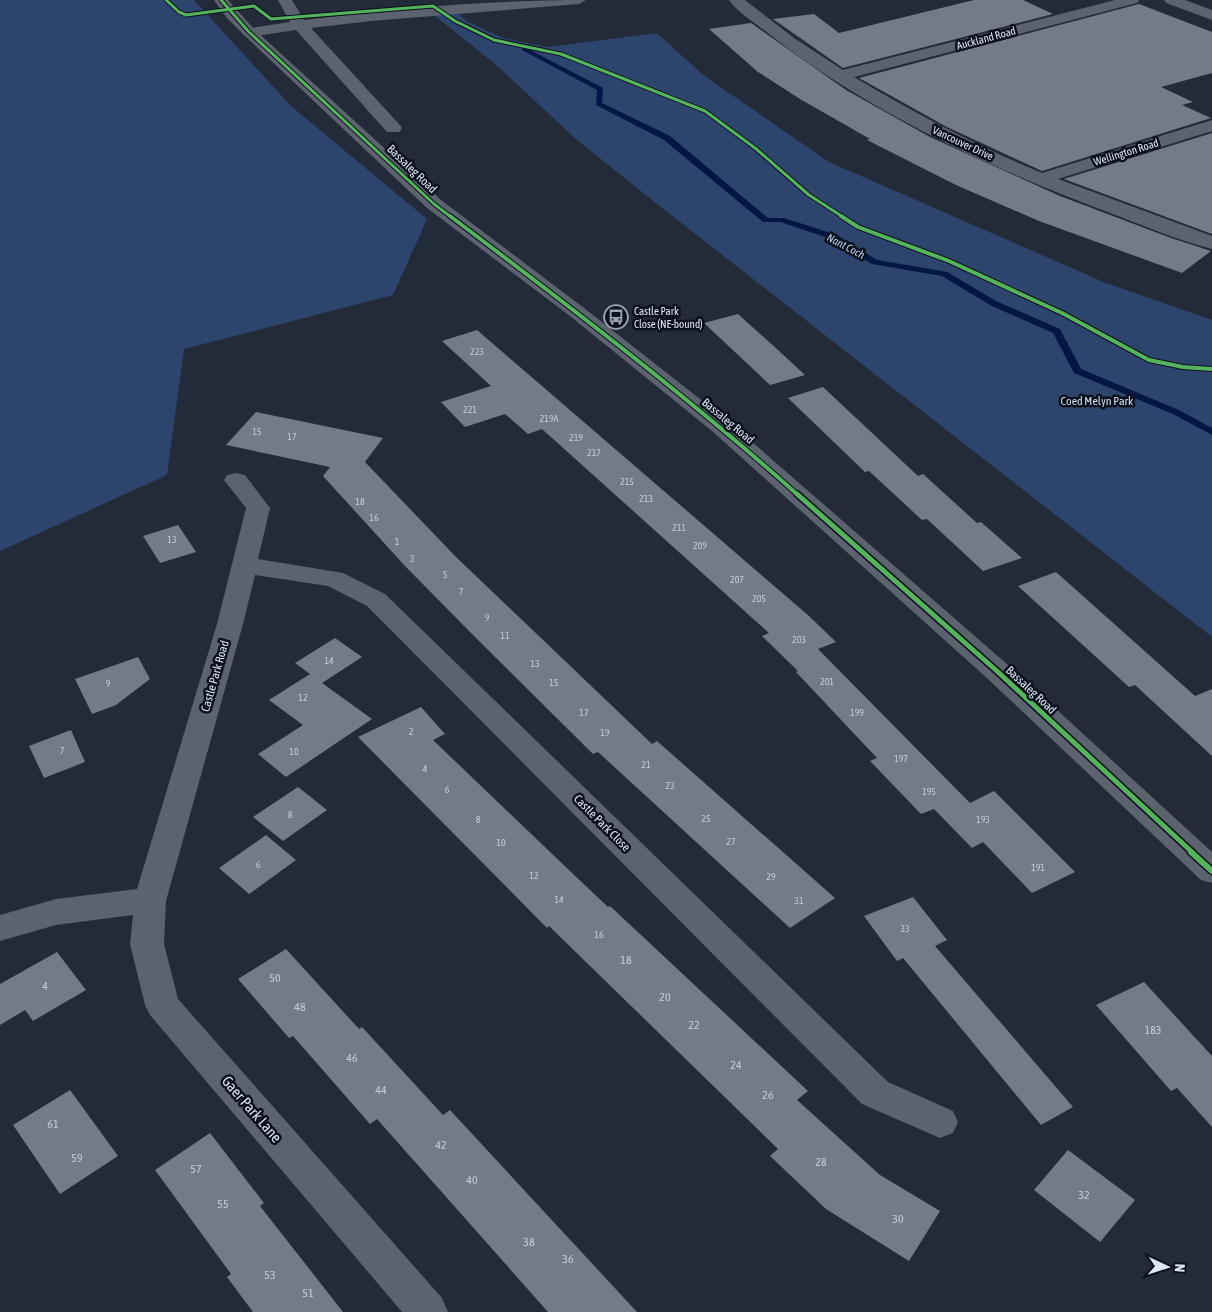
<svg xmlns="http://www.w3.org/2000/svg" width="1212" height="1312" font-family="'Asap Condensed',sans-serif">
	<rect width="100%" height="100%" fill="#232b38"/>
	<path fill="#2d446c" d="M 0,0 L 194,0 L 291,106 L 427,219 L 393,295 L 184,349 L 167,475 L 0,551 Z
		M 455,10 L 466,21 L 503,38 L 547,47 L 657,33 L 703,75 L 829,162 L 1106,283 L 1212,320 L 1212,637 L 662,208 L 577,140 L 494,63 L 430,12 Z"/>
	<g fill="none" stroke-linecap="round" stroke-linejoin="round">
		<path fill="#031644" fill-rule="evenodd" d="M 522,48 L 526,48 L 603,88 L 602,103 L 670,136 L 768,218 L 784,218 L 837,235 L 877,260 L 947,272 L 996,301 L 1060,329 L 1081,369 L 1179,410 L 1212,428 L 1212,435 L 1173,414 L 1074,373 L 1053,333 L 990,305 L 942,276 L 872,264 L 831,239 L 780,222 L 763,222 L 664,140 L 596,105 L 597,90 L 522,50 Z"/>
	</g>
	<path fill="#747b87" d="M 974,0 L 1023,0 L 1053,14 L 843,68 L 773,19 L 814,14 L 839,33 Z
		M 1139,4 L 1212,32 L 1212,73 L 1161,87 L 1193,102 L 1182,105 L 1211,118 L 1042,171 L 947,127 L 859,78 Z
		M 751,23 L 846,90 L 930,137 L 1060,196 L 1171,238 L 1211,251 L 1182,273 L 1039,221 L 956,185 L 867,140 L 870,139 L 800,99 L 758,72 L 709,29 Z
		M 1212,133 L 1212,234 L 1064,179 Z
		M 738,314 L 778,350 L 805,375 L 770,385 L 704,323 Z
		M 477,330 L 809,616 L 836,642 L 818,649 L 970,803 L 994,791 L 1075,872 L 1032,893 L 983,842 L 972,848 L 934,809 L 921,814 L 870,761 L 877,758 L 796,672 L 798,671 L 762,636 L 769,633 L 542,429 L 528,434 L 505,414 L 465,427 L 441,402 L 491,386 L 442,341 Z
		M 823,387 L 918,476 L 923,474 L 977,523 L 981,522 L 1022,558 L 983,571 L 927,519 L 922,520 L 869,471 L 865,472 L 788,398 Z
		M 256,412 L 383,438 L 365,462 L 456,557 L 652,744 L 657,741 L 835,898 L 790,928 L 598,752 L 593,754 L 474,636 L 405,566 L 323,476 L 330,467 L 226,445 Z
		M 178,525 L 196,552 L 160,563 L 143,536 Z
		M 1056,572 L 1195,696 L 1212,689 L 1212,756 L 1135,685 L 1129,687 L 1018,586 Z
		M 335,638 L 362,657 L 322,683 L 372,719 L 286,777 L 258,754 L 303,725 L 269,700 L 310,674 L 295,663 Z
		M 138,657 L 150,679 L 116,705 L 92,714 L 75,679 Z
		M 421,707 L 445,734 L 433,740 L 571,872 L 608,907 L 610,906 L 808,1091 L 797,1100 L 880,1175 L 940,1211 L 909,1261 L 826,1209 L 770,1156 L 778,1149 L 549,926 L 547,928 L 358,737 Z
		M 71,730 L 85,762 L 44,778 L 29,746 Z
		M 298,787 L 327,810 L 283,841 L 253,817 Z
		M 266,835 L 296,860 L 249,894 L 219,868 Z
		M 913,897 L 947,940 L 935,946 L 1073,1107 L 1041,1125 L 903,958 L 897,961 L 864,916 Z
		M 286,949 L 359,1029 L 362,1027 L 443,1115 L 450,1110 L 637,1312 L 548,1312 L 377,1119 L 370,1124 L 293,1036 L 289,1038 L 238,979 Z
		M 57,952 L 86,990 L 33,1021 L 25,1010 L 0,1025 L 0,984 Z
		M 1144,982 L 1212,1056 L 1212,1127 L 1177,1088 L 1171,1091 L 1096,1005 Z
		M 70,1090 L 118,1156 L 60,1194 L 13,1125 Z
		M 210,1133 L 264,1203 L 260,1206 L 343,1312 L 253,1312 L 227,1277 L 231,1274 L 155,1170 Z
		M 1068,1150 L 1135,1200 L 1100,1242 L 1034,1190 Z"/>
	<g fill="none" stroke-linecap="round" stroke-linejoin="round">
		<path fill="#5c626e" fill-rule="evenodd" d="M 278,0 L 292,0 L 304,20 C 398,8 492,0 586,0 L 579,4 L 371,21 L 311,28 L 399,124 L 402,128 L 399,132 L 387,132 L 296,30 L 249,37 L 244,35 L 241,32 L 244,29 L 290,22 Z
			M 729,0 L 745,0 L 794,38 L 843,70 L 1115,0 L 1139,0 L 1137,3 L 854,77 C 915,113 976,146 1042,173 L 1212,120 L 1212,131 L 1058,179 L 1212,236 L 1212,249 C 1176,240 1140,224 1105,211 C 988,167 869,112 769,34 C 757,24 738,13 729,0 Z
			M 1164,0 L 1185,0 L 1212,10 L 1212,20 L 1166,3 Z
			M 236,473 L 245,475 L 270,508 L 258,559 L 343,573 L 385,594 L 888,1082 L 953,1111 L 958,1122 L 953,1133 L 940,1138 L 862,1104 L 367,606 L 328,586 L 255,575 L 243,624 L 166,901 L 164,944 L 178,999 L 442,1298 L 448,1312 L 402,1312 L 150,1015 L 145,1005 L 130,944 L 133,915 L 56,925 L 0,941 L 0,915 L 56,899 L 137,889 L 217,624 L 246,508 L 224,480 L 227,475 Z"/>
		<path fill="#5c626e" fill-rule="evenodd" d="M 214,0 L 228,0 L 254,29 L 441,200 L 584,308 L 728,421 L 1008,665 L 1212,852 L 1212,883 L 1201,880 L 988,679 L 712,431 L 570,316 L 427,208 L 244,35 L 226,17 Z"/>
		<g stroke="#0b111c" stroke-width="5">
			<path id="cycleway-far3" d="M 166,0 L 179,12 L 186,15 L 254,6 L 271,19 L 433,6 L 455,21 L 494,40 L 561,54 L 705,111 L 755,148 L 809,195 L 843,217
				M 221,0 L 249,32 L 434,204 L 451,217"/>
		</g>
		<g stroke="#0b111c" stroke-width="6">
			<path id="cycleway-far2" d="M 450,216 C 569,306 687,396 798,495
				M 841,216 L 858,227 L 949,261 L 1062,313 L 1149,360 L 1183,367 L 1212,369"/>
		</g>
		<g stroke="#0b111c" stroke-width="8">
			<path id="cycleway-far1" d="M 797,494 L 998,672 L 1193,853"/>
		</g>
		<g stroke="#0b111c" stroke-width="9">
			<path id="cycleway" d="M 1191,852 L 1212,871"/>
		</g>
		<use href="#cycleway-far3" stroke="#56b35d" stroke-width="3"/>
		<use href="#cycleway-far2" stroke="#56b35d" stroke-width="4"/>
		<use href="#cycleway-far1" stroke="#56b35d" stroke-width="5"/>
		<use href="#cycleway" stroke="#56b35d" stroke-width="6"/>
	</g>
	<defs>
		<g id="bus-ring" transform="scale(1.25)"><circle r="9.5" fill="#0b111c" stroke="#9da5b4" stroke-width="1.5"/><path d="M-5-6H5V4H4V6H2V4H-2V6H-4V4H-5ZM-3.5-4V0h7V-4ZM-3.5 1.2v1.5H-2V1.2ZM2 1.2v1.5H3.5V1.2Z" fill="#9da5b4"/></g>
	</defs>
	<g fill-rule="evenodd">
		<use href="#bus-ring" x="616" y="317"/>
	</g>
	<g text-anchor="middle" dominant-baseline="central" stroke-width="5" stroke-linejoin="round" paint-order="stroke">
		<g font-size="10" fill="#c4ccdb">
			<text x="477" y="351">223</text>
			<text x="470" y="409">221</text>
			<text x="549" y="418">219A</text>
			<text x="257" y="431">15</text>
			<text x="292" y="436">17</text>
			<text x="576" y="437">219</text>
			<text x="594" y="452">217</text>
			<text x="627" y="481">215</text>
			<text x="646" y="498">213</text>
			<text x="360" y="501">18</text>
			<text x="374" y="517">16</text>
			<text x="679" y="527">211</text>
			<text x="172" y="539">13</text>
			<text x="397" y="541">1</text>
			<text x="700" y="545">209</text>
			<text x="412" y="558">3</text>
			<text x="445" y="574">5</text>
			<text x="737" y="579">207</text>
			<text x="461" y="591">7</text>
			<text x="759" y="598">205</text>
			<text x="487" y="617">9</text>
			<text x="505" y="635">11</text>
			<text x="799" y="639">203</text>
			<text x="329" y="660">14</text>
			<text x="535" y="663">13</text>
			<text x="827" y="681">201</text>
			<text x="554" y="682">15</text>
			<text x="108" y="683">9</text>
			<text x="303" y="697">12</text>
			<text x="584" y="712">17</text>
			<text x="857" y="712">199</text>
			<text x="411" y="731">2</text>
			<text x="605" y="732">19</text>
			<text x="62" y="750">7</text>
			<text x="294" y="751">10</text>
			<text x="901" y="758">197</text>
			<text x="646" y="764">21</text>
			<text x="425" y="768">4</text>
			<text x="670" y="785">23</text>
			<text x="447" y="789">6</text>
			<text x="929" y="791">195</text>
			<text x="290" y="814">8</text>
			<text x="706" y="818">25</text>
			<text x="478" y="819">8</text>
			<text x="983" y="819">193</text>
			<text x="731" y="841">27</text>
			<text x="501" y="842">10</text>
			<text x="258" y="864">6</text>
			<text x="1038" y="867">191</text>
			<text x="534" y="875">12</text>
			<text x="771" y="876">29</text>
			<text x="559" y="899">14</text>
			<text x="799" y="900">31</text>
			<text x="905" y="928">33</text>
			<text x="599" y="934">16</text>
		</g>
		<g font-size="11" fill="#dee7f7" stroke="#0b111c">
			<text transform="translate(986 38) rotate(-15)">Auckland Road</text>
			<text transform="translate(963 143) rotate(25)">Vancouver Drive</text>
			<text transform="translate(1126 152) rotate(-17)">Wellington Road</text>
		</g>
		<g font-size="11" font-style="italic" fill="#bdd0f0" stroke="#0b111c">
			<text transform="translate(846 246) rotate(28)">Nant Coch</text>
		</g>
		<g font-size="11" fill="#dee7f7" stroke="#0b111c" text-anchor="start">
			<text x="634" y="311">Castle Park<tspan x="634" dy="13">Close (NE-bound)</tspan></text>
		</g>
		<g font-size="12" fill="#dee7f7" stroke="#0b111c">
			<text transform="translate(412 169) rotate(44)">Bassaleg Road</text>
			<text transform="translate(728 421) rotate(40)">Bassaleg Road</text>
			<text transform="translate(215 676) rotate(-74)">Castle Park Road</text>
			<text transform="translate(1031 690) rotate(43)">Bassaleg Road</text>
			<text transform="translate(602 823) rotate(45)">Castle Park Close</text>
		</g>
		<g font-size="12" fill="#d4deee" stroke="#0b111c">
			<text x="1097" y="401">Coed Melyn Park</text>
		</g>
		<g font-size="12" fill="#c4ccdb">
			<text x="626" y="960">18</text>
			<text x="275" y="978">50</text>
			<text x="45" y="986">4</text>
			<text x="665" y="997">20</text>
			<text x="300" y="1007">48</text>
			<text x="694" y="1025">22</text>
			<text x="1153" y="1030">183</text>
			<text x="352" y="1058">46</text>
			<text x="736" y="1065">24</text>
			<text x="381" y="1090">44</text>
			<text x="768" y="1095">26</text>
			<text x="53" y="1124">61</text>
			<text x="441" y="1145">42</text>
			<text x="77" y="1158">59</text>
			<text x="821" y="1162">28</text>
			<text x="196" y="1169">57</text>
			<text x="472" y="1180">40</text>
			<text x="1084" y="1195">32</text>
			<text x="223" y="1204">55</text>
			<text x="898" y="1219">30</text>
			<text x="529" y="1242">38</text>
			<text x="568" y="1259">36</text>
			<text x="270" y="1275">53</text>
			<text x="308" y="1293">51</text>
		</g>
		<g font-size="15" fill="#dee7f7" stroke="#0b111c">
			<text transform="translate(252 1109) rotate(49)">Gaer Park Lane</text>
		</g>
	</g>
	<g transform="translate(1167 1267) rotate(94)" stroke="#0b111c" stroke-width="4" paint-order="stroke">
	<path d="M0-4L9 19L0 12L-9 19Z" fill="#dee7f7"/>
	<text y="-8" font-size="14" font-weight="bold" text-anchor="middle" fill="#dee7f7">N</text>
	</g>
</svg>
